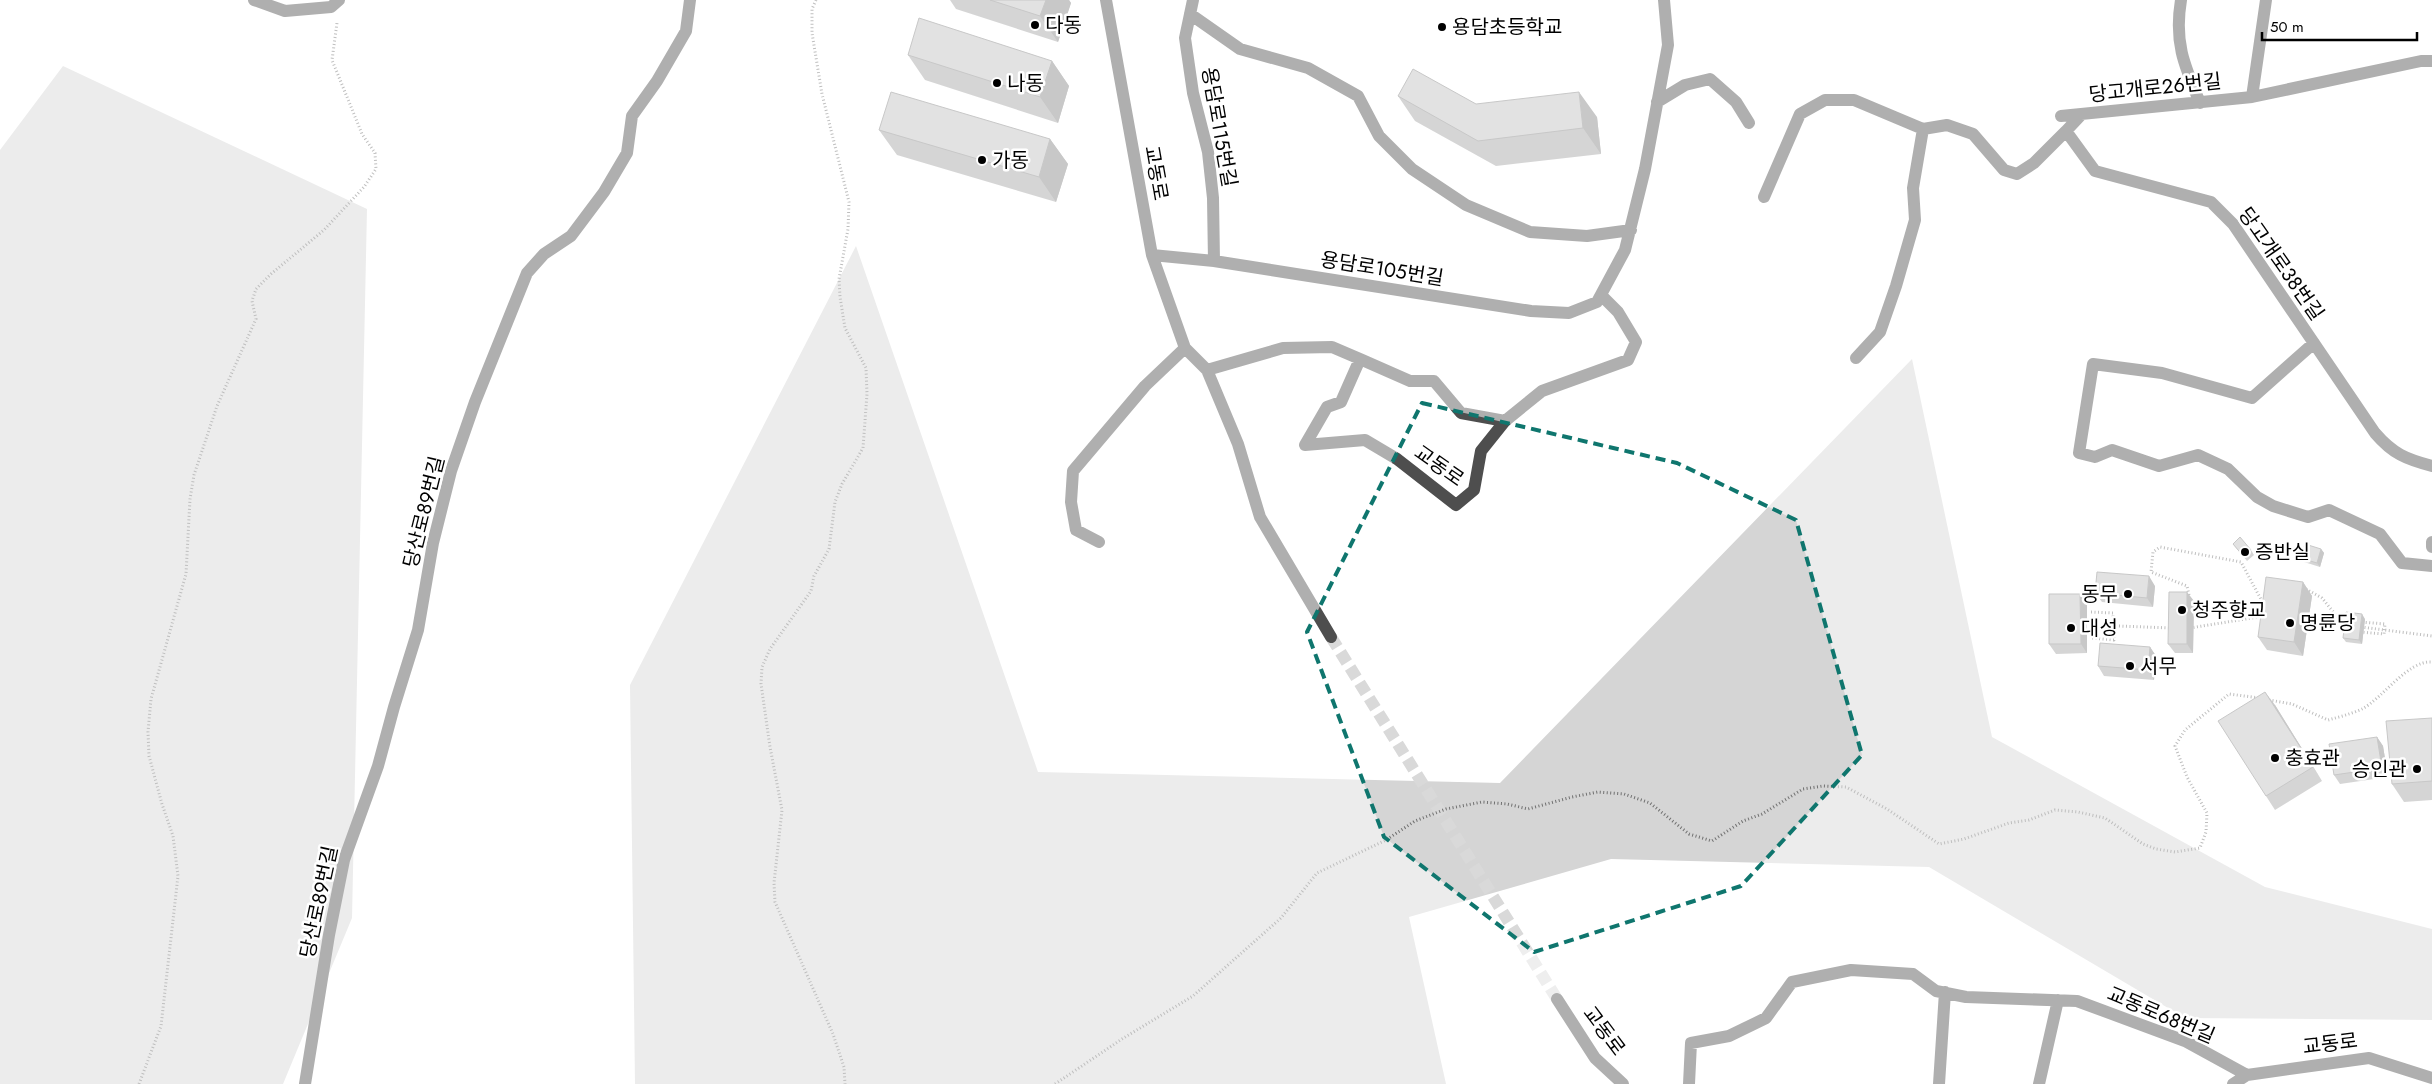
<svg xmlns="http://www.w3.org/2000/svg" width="2432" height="1084" font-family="Jost,'Noto Sans KR',sans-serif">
	<rect width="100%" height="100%" fill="#fff"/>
	<path fill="#d5d5d5" d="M 63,66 L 367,209 L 352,918 L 283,1084 L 0,1084 L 0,150 Z
		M 856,246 L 1038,772 L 1500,783 L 1912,359 L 1992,737 L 2265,887 L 2432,929 L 2432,1020 L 2185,1018 L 1929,867 L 1611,859 L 1409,917 L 1446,1084 L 635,1084 L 630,685 Z"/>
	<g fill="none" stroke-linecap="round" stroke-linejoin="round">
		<path stroke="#d9d9d9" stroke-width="12" stroke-dasharray="12 6" stroke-linecap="butt" d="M 1331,637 L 1557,999"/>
		<path stroke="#707070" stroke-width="3" stroke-dasharray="1 2.5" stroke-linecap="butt" d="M 816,0 L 812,9 L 812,33 L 822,94 L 849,202 L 848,229 L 839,279 L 840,297 L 845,328 L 866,368 L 867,394 L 863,448 L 842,484 L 835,502 L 829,549 L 814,576 L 811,591 L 770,649 L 762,667 L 761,684 L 770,747 L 782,810 L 774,883 L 775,902 L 833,1034 L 844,1067 L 845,1084
			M 2306,589 L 2322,598 L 2347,629
			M 2189,595 L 2187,586 L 2151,572 L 2153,552 L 2160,547 L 2241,562 L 2264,605
			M 2091,612 L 2113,613 L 2114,640 L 2092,638
			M 2338,619 L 2348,620
			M 2091,625 L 2171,628
			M 2361,627 L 2432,636
			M 2190,628 L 2258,617 L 2262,611
			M 2360,632 L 2384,634 L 2385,624 L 2361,622
			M 2269,700 L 2292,704 L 2328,720 C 2339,717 2351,714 2362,709 C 2383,698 2408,660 2432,662
			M 139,1084 L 161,1026 L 178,876 L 173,836 L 162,804 L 149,756 L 148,732 L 151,699 L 186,574 L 190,499 L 194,475 L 217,406 L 256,319 L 252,301 L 256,289 L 271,274 L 324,230 L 364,187 L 376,169 L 375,153 L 362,134 L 332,60 L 337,23
			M 1055,1084 L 1122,1039 L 1193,996 L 1281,918 L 1317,873 L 1386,840 L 1415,821 L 1446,809 L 1482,802 L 1507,804 L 1528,809 L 1572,797 L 1598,792 L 1624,794 L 1650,803 L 1689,834 L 1712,841 L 1743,821 L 1762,814 L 1803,789 L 1823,786 L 1846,787 L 1887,809 L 1939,844 L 1964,839 L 2009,823 L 2029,820 L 2055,810 L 2078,812 L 2105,818 L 2143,844 L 2156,849 L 2175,852 L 2200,848 L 2206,832 L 2207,813 L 2187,777 L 2175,746 L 2185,730 L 2229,694 L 2260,698"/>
		<path stroke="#4e4e4e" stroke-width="12" d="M 254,0 L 285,11 L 331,7 L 339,0
			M 1106,0 L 1152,255 L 1185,348 L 1207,370 L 1238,444 L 1260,517 L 1331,637
			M 1193,0 L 1185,38 L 1193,93 L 1208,152 L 1213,198 L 1214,261
			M 2181,0 C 2174,42 2184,65 2200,103
			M 1190,14 L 1240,49 L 1308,68 L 1358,96 L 1379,136 L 1412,169 L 1466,205 L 1530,232 L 1587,236 L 1631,230
			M 2252,97 L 2266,0
			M 1657,102 L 1685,85 L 1710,79 L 1736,102 L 1749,123
			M 2082,114 L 2066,131 L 2095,171 L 2211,202 L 2233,224 L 2375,433 C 2393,454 2406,459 2432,466
			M 2061,116 L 2252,97 L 2421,61 L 2432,61
			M 1764,197 L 1800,114 L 1825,100 L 1854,100 L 1923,129 L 1947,125 L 1973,134 L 2004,170 L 2017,174 L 2034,163 L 2066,131
			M 1152,255 L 1214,261 L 1531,311 L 1569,313 L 1597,302 L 1625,250 L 1645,169 L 1668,45 L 1664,0
			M 2314,343 L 2252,398 L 2162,373 L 2093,364 L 2079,453 L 2095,457 L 2112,450 L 2159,466 L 2198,455 L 2228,469 L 2257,497 L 2273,506 L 2308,517 L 2329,510 L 2380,534 L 2402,563 L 2432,566
			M 1856,358 L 1880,332 L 1896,286 L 1915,220 L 1913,188 L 1923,129
			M 1207,370 L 1283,348 L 1332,347 L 1360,359
			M 1505,421 L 1461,413 L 1434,381 L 1410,381 L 1360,359 L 1341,402 L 1327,407 L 1305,445 L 1365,440 L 1397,459 L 1456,505 L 1474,490 L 1481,451 L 1505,421 L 1542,391 L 1628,360 L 1636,342 L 1618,312 L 1601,295
			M 1099,542 L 1076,530 L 1071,502 L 1073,471 L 1145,386 L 1185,348
			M 2432,542 L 2432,547
			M 1557,999 L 1595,1058 L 1623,1084
			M 305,1084 L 329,935 L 344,860 L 378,766 L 394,707 L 418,630 L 433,543 L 451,471 L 475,402 L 527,273 L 544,254 L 571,236 L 604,192 L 627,153 L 632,116 L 657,81 L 686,31 L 690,0
			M 1689,1084 L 1691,1043 L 1729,1036 L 1766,1018 L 1792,982 L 1851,970 L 1913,974 L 1936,991 L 1966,997 L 2077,1001 L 2185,1041 L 2247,1075
			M 1939,1084 L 1945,992
			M 2039,1084 L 2058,1000
			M 2233,1084 L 2247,1075 L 2369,1058 L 2432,1078"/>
	</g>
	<path fill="#a3a3a3" d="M 950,0 L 1069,0 L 1071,3 L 1058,42 L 956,9 Z
		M 908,55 L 1052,61 L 1069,86 L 1058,123 L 925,80 Z
		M 1398,96 L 1597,117 L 1601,154 L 1496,166 L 1415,121 Z
		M 879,130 L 1050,139 L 1068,164 L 1056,202 L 897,155 Z
		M 2233,544 L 2251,550 L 2254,555 L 2247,561 Z
		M 2321,549 L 2324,553 L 2320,567 L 2304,562 L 2300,558 Z
		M 2303,582 L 2312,596 L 2303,656 L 2267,650 L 2258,637 Z
		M 2155,586 L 2153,607 L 2102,602 L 2095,593 Z
		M 2080,594 L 2087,603 L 2087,653 L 2056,654 L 2049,644 Z
		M 2194,601 L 2193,653 L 2175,653 L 2168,644 Z
		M 2365,619 L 2362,644 L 2346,642 L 2343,638 Z
		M 2150,647 L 2156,656 L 2154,680 L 2104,676 L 2098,666 Z
		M 2275,705 L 2322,781 L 2275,810 L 2266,796 Z
		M 2432,718 L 2432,800 L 2404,802 L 2392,784 Z
		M 2377,737 L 2383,746 L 2388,777 L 2340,784 L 2334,775 Z"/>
	<path fill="#858585" d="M 1046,0 L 1069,0 L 1071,3 L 1058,42 L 1040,16 Z
		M 1052,61 L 1069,86 L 1058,123 L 1040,97 Z
		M 1579,92 L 1597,117 L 1601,154 L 1583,128 Z
		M 1050,139 L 1068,164 L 1056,202 L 1039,177 Z
		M 2321,549 L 2324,553 L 2320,567 L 2317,563 Z
		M 2149,576 L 2155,586 L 2153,607 L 2147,598 Z
		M 2303,582 L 2312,596 L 2303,656 L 2294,642 Z
		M 2187,592 L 2194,601 L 2193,653 L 2187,644 Z
		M 2080,594 L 2087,603 L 2087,653 L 2081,644 Z
		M 2362,614 L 2365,619 L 2362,644 L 2359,640 Z
		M 2150,647 L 2156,656 L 2154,680 L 2148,670 Z
		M 2265,692 L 2275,705 L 2322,781 L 2313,767 Z
		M 2377,737 L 2383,746 L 2388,777 L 2382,768 Z"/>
	<path fill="#bebebe" stroke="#858585" d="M 990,0 L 1046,0 L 1040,16 Z
		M 919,18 L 1052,61 L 1040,97 L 908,55 Z
		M 1413,69 L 1476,104 L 1579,92 L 1583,128 L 1478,141 L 1398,96 Z
		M 891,92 L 1050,139 L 1039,177 L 879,130 Z
		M 2240,537 L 2251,550 L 2244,557 L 2233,544 Z
		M 2305,544 L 2321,549 L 2317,563 L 2300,558 Z
		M 2097,572 L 2149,576 L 2147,598 L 2095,593 Z
		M 2266,577 L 2303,582 L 2294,642 L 2258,637 Z
		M 2169,592 L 2187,592 L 2187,644 L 2168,644 Z
		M 2049,594 L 2080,594 L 2081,644 L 2049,644 Z
		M 2346,612 L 2362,614 L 2359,640 L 2343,638 Z
		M 2100,643 L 2150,647 L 2148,670 L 2098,666 Z
		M 2265,692 L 2313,767 L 2266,796 L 2218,721 Z
		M 2432,718 L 2432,781 L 2392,784 L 2386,721 Z
		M 2377,737 L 2382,768 L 2334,775 L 2329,744 Z"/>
	<path d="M0 0H2432V1084H0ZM 1422,403 L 1677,463 L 1796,520 L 1862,755 L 1741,886 L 1534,952 L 1384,837 L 1307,632 Z" fill="#fff" fill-opacity=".55" fill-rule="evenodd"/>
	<path fill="none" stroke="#0f766e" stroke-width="4" stroke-dasharray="10 6" stroke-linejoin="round" d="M 1422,403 L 1677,463 L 1796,520 L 1862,755 L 1741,886 L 1534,952 L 1384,837 L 1307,632 Z"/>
	<g fill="#000" stroke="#fff" stroke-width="2">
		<circle cx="1035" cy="25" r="5"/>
		<circle cx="1442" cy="27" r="5"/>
		<circle cx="997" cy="83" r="5"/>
		<circle cx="982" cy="160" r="5"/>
		<circle cx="2245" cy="552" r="5"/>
		<circle cx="2128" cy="594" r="5"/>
		<circle cx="2182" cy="610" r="5"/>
		<circle cx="2290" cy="623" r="5"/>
		<circle cx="2071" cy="628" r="5"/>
		<circle cx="2130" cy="666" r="5"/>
		<circle cx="2275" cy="758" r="5"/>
		<circle cx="2417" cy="769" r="5"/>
	</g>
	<g text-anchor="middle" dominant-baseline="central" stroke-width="5" stroke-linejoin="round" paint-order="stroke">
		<g font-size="20" fill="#000" stroke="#fff" text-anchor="start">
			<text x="1045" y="25">다동</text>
			<text x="1452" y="27">용담초등학교</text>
			<text x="1007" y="83">나동</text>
			<text x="992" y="160">가동</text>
			<text x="2255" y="552">증반실</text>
			<text x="2118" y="594" text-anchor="end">동무</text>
			<text x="2192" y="610">청주향교</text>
			<text x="2300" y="623">명륜당</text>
			<text x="2081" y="628">대성</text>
			<text x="2140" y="666">서무</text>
			<text x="2285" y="758">충효관</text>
			<text x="2407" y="769" text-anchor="end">승인관</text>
		</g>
		<g font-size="20" fill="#000" stroke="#fff">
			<text transform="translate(2155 88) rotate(-6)">당고개로26번길</text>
			<text transform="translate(1219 127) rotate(80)">용담로115번길</text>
			<text transform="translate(1156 173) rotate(80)">교동로</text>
			<text transform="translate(2281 264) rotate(55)">당고개로38번길</text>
			<text transform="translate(1382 269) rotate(9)">용담로105번길</text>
			<text transform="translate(1439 466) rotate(35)">교동로</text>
			<text transform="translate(424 512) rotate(-76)">당산로89번길</text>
			<text transform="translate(319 902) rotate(-78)">당산로89번길</text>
			<text transform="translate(2161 1015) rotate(23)">교동로68번길</text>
			<text transform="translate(1604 1031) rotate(53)">교동로</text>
			<text transform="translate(2330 1044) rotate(-7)">교동로</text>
		</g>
	</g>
	<path d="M2262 32v8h155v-8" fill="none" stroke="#000000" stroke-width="2.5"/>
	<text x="2270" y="32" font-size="15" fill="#000000" stroke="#ffffff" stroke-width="4" paint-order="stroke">50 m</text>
</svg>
